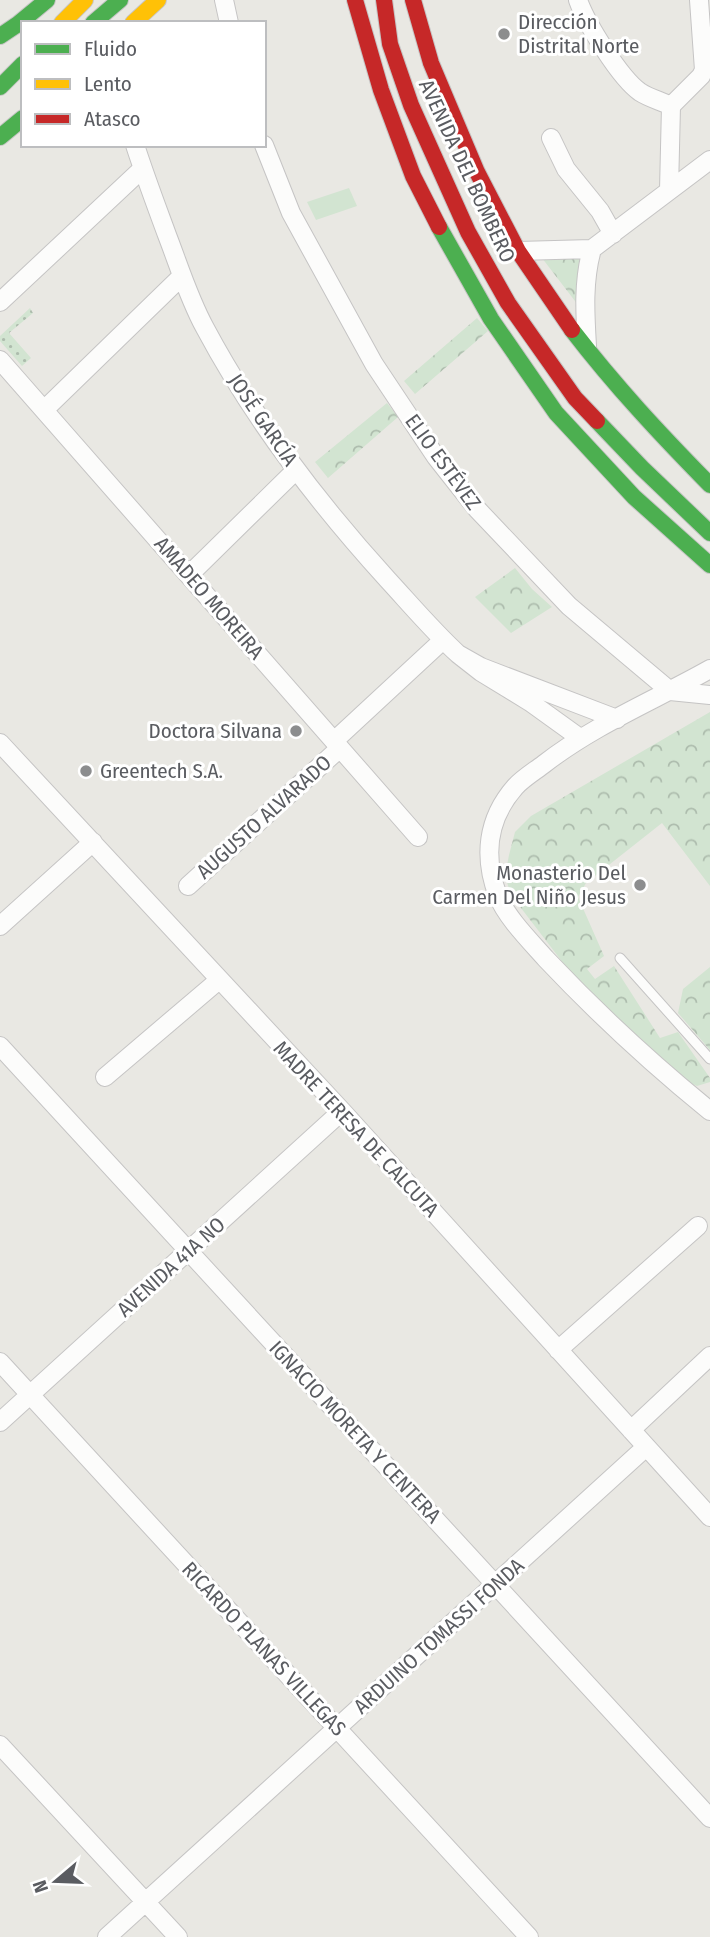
<svg xmlns="http://www.w3.org/2000/svg" width="710" height="1937" font-family="'Fira Sans Condensed',sans-serif">
	<defs>
		<pattern id="park-crowns" width="20" height="18" patternUnits="userSpaceOnUse" patternTransform="scale(1.75)"><rect width="20" height="18" fill="#d2e4d1"/><path d="M2 6a3 3 0 1 1 6 0M12 15a3 3 0 1 1 6 0" fill="none" stroke="#adbcad"/></pattern>
		<pattern id="garden-dots" width="8" height="8" patternUnits="userSpaceOnUse" patternTransform="scale(1.75)"><rect width="8" height="8" fill="#d2e4d1"/><path d="M2 2h.1M6 6h.1" fill="none" stroke="#adbcad" stroke-width="1.8" stroke-linecap="round"/></pattern>
	</defs>
	<rect width="100%" height="100%" fill="#e9e8e3"/>
	<path fill="#d2e4d1" d="M 349,188 L 357,206 L 316,220 L 307,202 Z"/>
	<path fill="url(#park-crowns)" d="M 532,245 L 595,252 L 588,318 Z
		M 477,318 L 488,331 L 415,394 L 404,381 Z
		M 387,403 L 398,417 L 328,478 L 315,462 Z
		M 515,568 L 532,589 L 552,607 L 511,633 L 475,597 Z
		M 710,712 L 710,886 L 662,823 L 586,883 L 578,897 L 604,956 L 587,969 L 595,979 L 614,966 L 660,1038 L 678,1032 L 710,1078 L 710,1082 L 697,1086 L 676,1076 L 590,998 L 511,895 L 505,876 L 509,855 L 515,832 L 531,816 Z
		M 710,967 L 710,1050 L 678,1013 L 683,989 Z"/>
	<path fill="url(#garden-dots)" d="M 30,308 L 33,313 L 9,333 L 31,358 L 22,366 L 0,341 L 0,336 Z"/>
	<g fill="none" stroke-linecap="round" stroke-linejoin="round">
		<g stroke="#c5c4c4" stroke-width="11">
			<path id="lane" d="M 620,958 L 710,1059"/>
		</g>
		<g stroke="#c5c4c4" stroke-width="20">
			<path id="street" d="M 224,0 L 229,23
				M 578,0 C 586,23 620,78 640,92 C 649,98 661,101 671,106
				M 671,106 L 701,76 L 704,70 L 699,0
				M 551,138 L 566,169 L 600,211 L 613,234
				M 135,145 C 145,176 156,205 167,235 C 179,266 189,299 205,328 C 254,420 318,503 388,580 C 411,605 433,631 458,654
				M 264,145 L 291,213 L 374,364 L 436,457 L 477,509 L 569,606 L 670,691 L 710,695
				M 669,190 L 671,106
				M 518,251 L 592,249 L 710,160
				M 0,302 L 142,169
				M 587,346 C 585,313 583,281 592,249
				M 0,360 L 418,837
				M 44,410 L 182,276
				M 189,575 L 296,470
				M 710,669 C 655,700 594,725 544,764 C 535,771 523,778 515,787 C 487,819 483,857 498,896 C 506,917 531,942 546,959 C 597,1013 652,1064 710,1111
				M 580,738 L 530,702 L 481,672 L 458,654 L 481,667 L 617,719
				M 334,741 L 443,640
				M 0,743 L 342,1111 L 710,1517
				M 188,886 L 340,748
				M 0,926 L 93,842
				M 0,1046 L 710,1818
				M 105,1077 L 219,980
				M 558,1350 L 698,1226
				M 0,1362 L 529,1937
				M 0,1422 L 342,1111
				M 631,1430 L 710,1356
				M 0,1745 L 178,1937
				M 107,1937 L 646,1447"/>
		</g>
		<g stroke="#c6c5c5" stroke-width="18">
			<path id="fast" d="M 93,23 L 120,0
				M 0,36 L 18,24 L 47,0
				M 0,87 L 23,64
				M 0,137 L 23,118
				M 439,227 L 491,319 L 556,413 L 634,497 L 710,565
				M 572,330 C 616,387 660,434 710,485
				M 597,421 L 642,468 L 710,533"/>
		</g>
		<g stroke="#c6c5c5" stroke-width="18">
			<path id="slow" d="M 62,23 L 85,0
				M 133,23 L 158,0"/>
		</g>
		<g stroke="#c6c5c5" stroke-width="18">
			<path id="jam" d="M 355,0 L 381,90 L 413,176 L 439,227
				M 384,0 L 390,44 L 411,105 L 468,232 L 508,303 L 575,398 L 597,421
				M 413,0 L 431,63 L 477,172 L 518,251 L 572,330"/>
		</g>
		<use href="#lane" stroke="#fcfcfb" stroke-width="9"/>
		<use href="#street" stroke="#fcfcfb" stroke-width="18"/>
		<use href="#fast" stroke="#4caf50" stroke-width="16"/>
		<use href="#slow" stroke="#ffc107" stroke-width="16"/>
		<use href="#jam" stroke="#c62828" stroke-width="16"/>
	</g>
	<g fill="#8c8d8e" stroke="#fff" stroke-width="2.5">
		<circle cx="504" cy="34" r="7"/>
		<circle cx="296" cy="731" r="7"/>
		<circle cx="86" cy="771" r="7"/>
		<circle cx="640" cy="885" r="7"/>
	</g>
	<g text-anchor="middle" dominant-baseline="central" stroke-width="6" stroke-linejoin="round" paint-order="stroke">
		<g font-size="21" fill="#5a5c61" stroke="#fff" text-anchor="start">
			<text x="518" y="22">Dirección<tspan x="518" dy="24">Distrital Norte</tspan></text>
			<text x="282" y="731" text-anchor="end">Doctora Silvana</text>
			<text x="100" y="771">Greentech S.A.</text>
			<text x="626" y="873" text-anchor="end">Monasterio Del<tspan x="626" dy="24">Carmen Del Niño Jesus</tspan></text>
		</g>
		<g font-size="21" fill="#5a5c61" stroke="#fff">
			<text transform="translate(467 171) rotate(65)">AVENIDA DEL BOMBERO</text>
			<text transform="translate(263 420) rotate(56)">JOSÉ GARCÍA</text>
			<text transform="translate(443 462) rotate(54)">ELIO ESTÉVEZ</text>
			<text transform="translate(209 598) rotate(49)">AMADEO MOREIRA</text>
			<text transform="translate(264 817) rotate(-42)">AUGUSTO ALVARADO</text>
			<text transform="translate(356 1129) rotate(47)">MADRE TERESA DE CALCUTA</text>
			<text transform="translate(171 1267) rotate(-42)">AVENIDA 41A NO</text>
			<text transform="translate(355 1432) rotate(47)">IGNACIO MORETA Y CENTERA</text>
			<text transform="translate(439 1636) rotate(-42)">ARDUINO TOMASSI FONDA</text>
			<text transform="translate(264 1649) rotate(47)">RICARDO PLANAS VILLEGAS</text>
		</g>
	</g>
	<rect x="21" y="21" width="245" height="126" fill="#ffffff" stroke="#bdbec0" stroke-width="2"/>
	<rect x="35" y="44" width="35" height="10" fill="#4caf50" stroke="#bdbec0" stroke-width="2"/>
	<text x="84" y="56" font-size="21" fill="#5a5c61">Fluido</text>
	<rect x="35" y="79" width="35" height="10" fill="#ffc107" stroke="#bdbec0" stroke-width="2"/>
	<text x="84" y="91" font-size="21" fill="#5a5c61">Lento</text>
	<rect x="35" y="114" width="35" height="10" fill="#c62828" stroke="#bdbec0" stroke-width="2"/>
	<text x="84" y="126" font-size="21" fill="#5a5c61">Atasco</text>
	<g transform="translate(56 1881) rotate(251)" stroke="#ffffff" stroke-width="5" paint-order="stroke">
	<path d="M0-5L12 26L0 18L-12 26Z" fill="#5a5c61"/>
	<text y="-10" font-size="19" font-weight="bold" text-anchor="middle" fill="#5a5c61">N</text>
	</g>
</svg>
